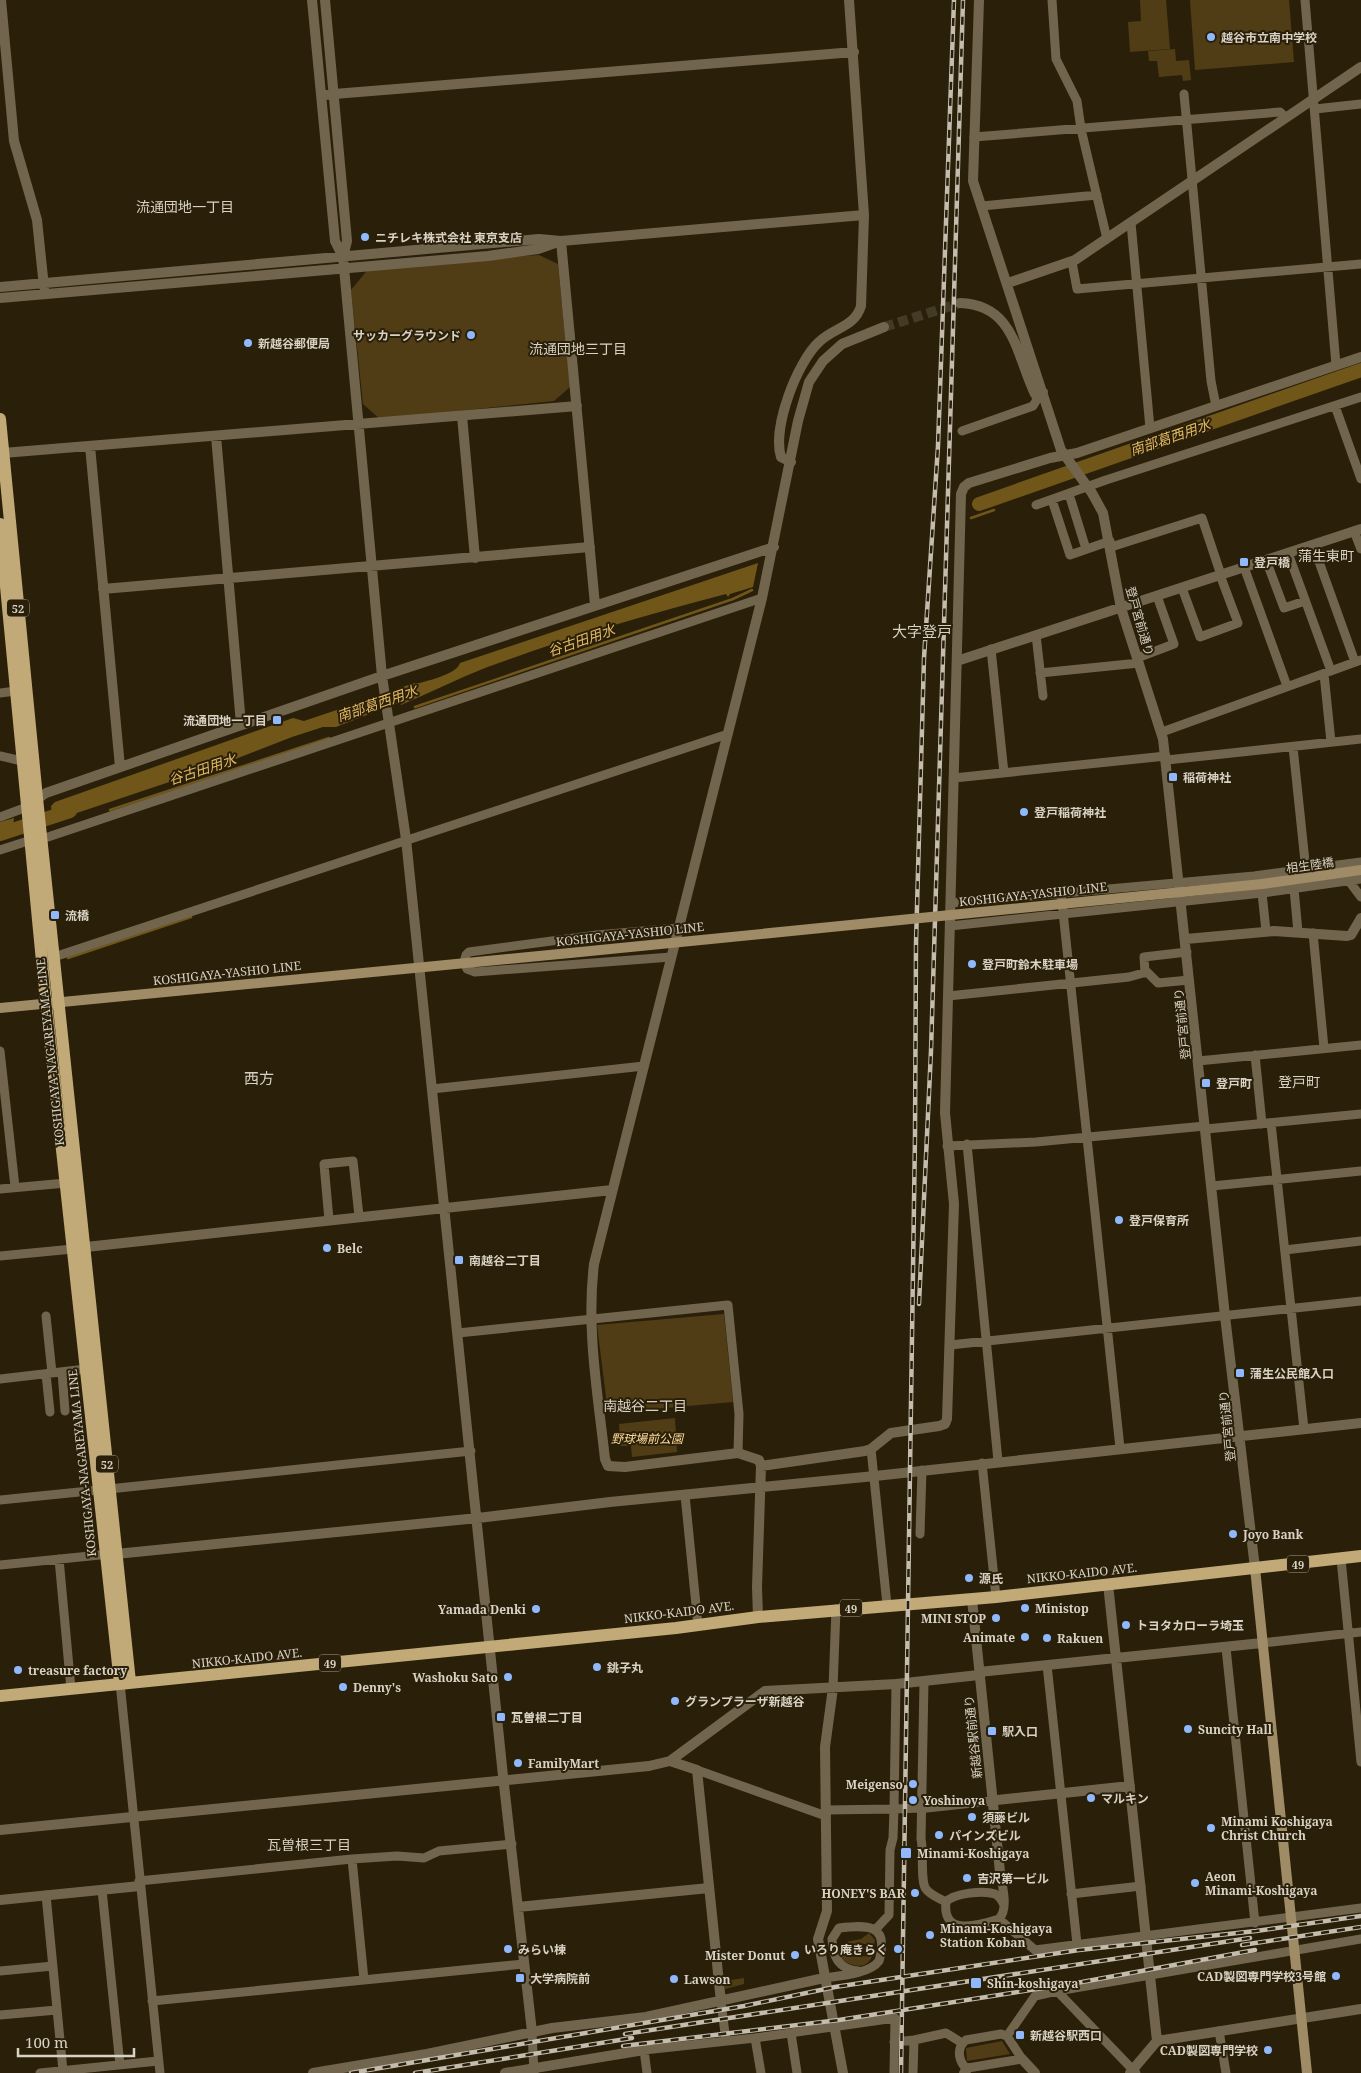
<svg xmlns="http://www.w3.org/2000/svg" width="1361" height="2073" font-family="'Noto Serif','Noto Sans JP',serif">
	<rect width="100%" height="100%" fill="#2a200a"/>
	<path fill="#503d16" d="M 1140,0 L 1166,0 L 1170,49 L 1130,52 L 1128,22 L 1141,21 Z
		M 1190,0 L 1289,0 L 1294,62 L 1195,70 Z
		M 1175,49 L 1176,61 L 1189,60 L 1191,80 L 1183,81 L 1182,75 L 1159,77 L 1157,61 L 1149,61 L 1148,51 Z
		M 539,255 L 558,264 L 570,387 L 554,401 L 380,419 L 363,404 L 351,290 L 370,267 Z
		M 724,1314 L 733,1402 L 608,1413 L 597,1325 Z
		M 675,1418 L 677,1452 L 632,1457 L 631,1446 L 620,1446 L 619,1424 Z
		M 869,1933 L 875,1940 L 873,1950 L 869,1950 L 869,1944 L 852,1944 L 851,1949 L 848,1950 L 848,1957 L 872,1956 C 867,1971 850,1966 841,1959 L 840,1953 L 846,1942 L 861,1939 Z
		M 744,1978 L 744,1984 L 725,1989 L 725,1981 Z
		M 1002,2041 L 1010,2054 L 967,2061 L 966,2048 Z"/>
	<path fill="#71561a" d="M 758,563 L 753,587 L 730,594 L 728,597 L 726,594 C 645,615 563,639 485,668 C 457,679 429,693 401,705 L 397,689 C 412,684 456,677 460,663 Z
		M 369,699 L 372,713 L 336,727 L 323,727 L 292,737 L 220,765 L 53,821 L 51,806 L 55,802 L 293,718 L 304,721 Z
		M 14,818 L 12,833 L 0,837 L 0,822 Z"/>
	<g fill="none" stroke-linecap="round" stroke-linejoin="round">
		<path stroke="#71561a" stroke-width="2.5" d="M 971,518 L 994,510
			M 415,707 L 733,599 L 752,590
			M 110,810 L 329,738
			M 68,958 L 191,917"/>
		<path stroke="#71561a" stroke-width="14" d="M 979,504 L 1361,370
			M 353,712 L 415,690
			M 0,834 L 70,811"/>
		<path stroke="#443b26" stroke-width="10" stroke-dasharray="10 5" stroke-linecap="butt" d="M 884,327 L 960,303"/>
		<path stroke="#71654e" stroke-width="9" d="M 1052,0 L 1056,59 L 1077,101 L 1081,129 L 1107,239
			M 1305,0 L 1336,365
			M 1184,94 L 1211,381 L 1216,406
			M 1315,109 L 1361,104
			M 974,137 L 1280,112 L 1286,118
			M 982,206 L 1097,195
			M 1131,223 L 1150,428
			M 1072,262 L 1077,289 L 1361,264
			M 1335,406 L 1361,479
			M 962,431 L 1033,406 L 1036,401 L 1037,395
			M 1069,494 L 1086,549
			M 1052,500 L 1070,555 L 1110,541
			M 1036,505 L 1106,480 L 1361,397
			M 1354,531 L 1361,549
			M 1313,545 L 1355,662
			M 1111,547 L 1202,518 L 1221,575
			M 1288,553 L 1331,671
			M 1266,560 L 1284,608 L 1305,601
			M 1244,567 L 1287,686
			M 1182,588 L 1200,637 L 1238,623 L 1220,575
			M 1036,635 L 1043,696
			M 991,649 L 1004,773
			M 1137,658 L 1174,644 L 1157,596
			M 1040,673 L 1139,663
			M 1324,674 L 1331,742
			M 0,693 L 16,691
			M 1162,732 L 1361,660
			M 1293,747 L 1306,871
			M 0,756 L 22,761
			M 1167,760 L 1361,739
			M 954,778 L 1166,756
			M 0,817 L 27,807
			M 42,839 L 762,598
			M 0,850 L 31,840
			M 1349,881 L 1361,897
			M 1294,889 L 1298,932
			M 1061,893 L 1120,1448
			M 1262,893 L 1266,931
			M 951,903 L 1254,876 L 1361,862
			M 950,926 L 1262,893 L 1361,879
			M 1313,933 L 1324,1048
			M 54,957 L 728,734
			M 671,957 L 475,972 L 467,969 L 464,962 L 466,955 L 469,952 L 597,935 L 678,928
			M 1145,973 L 1144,957 L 1187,952
			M 948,996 L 1129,977 L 1147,972 L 1158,983 L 1189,980
			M 0,1051 L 15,1187
			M 1255,1055 L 1262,1124
			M 1198,1061 L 1361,1045
			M 432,1089 L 644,1066
			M 1271,1123 L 1304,1429
			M 1206,1129 L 1361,1114
			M 967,1144 L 998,1461
			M 947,1146 L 1036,1142 L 1205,1126
			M 1212,1186 L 1361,1171
			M 0,1189 L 66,1183
			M 329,1220 L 324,1164 L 353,1161 L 359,1216
			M 1285,1250 L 1361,1241
			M 0,1256 L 73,1249
			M 46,1316 L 52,1373
			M 458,1333 L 728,1305 L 739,1414 L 738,1453
			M 950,1345 L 1361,1301
			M 62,1372 L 65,1411
			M 46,1374 L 50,1412
			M 0,1379 L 86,1369
			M 871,1449 L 887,1605
			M 982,1463 L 996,1597
			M 109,1489 L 471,1451
			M 685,1495 L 698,1625
			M 0,1500 L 99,1490
			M 920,1534 L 922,1470
			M 59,1559 L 71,1689
			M 1341,1559 L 1361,1762
			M 0,1565 L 110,1554
			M 1262,1643 L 1361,1632
			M 1226,1648 L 1255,1923
			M 1047,1665 L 1077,1944
			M 924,1682 L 921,1839 C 924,1850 920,1882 926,1889 C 930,1895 939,1898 946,1902
			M 120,1683 L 160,2073
			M 896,1684 L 894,1809 L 922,1808
			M 833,1688 L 836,1609
			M 697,1770 L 826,1816
			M 826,1810 L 894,1809 L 893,1838 L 890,1850 L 889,1915 L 875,1930
			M 352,1859 L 364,1980
			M 1000,1872 C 1002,1885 1009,1909 999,1919 C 977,1926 942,1936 946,1902 C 954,1893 984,1890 995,1894 C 999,1896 1001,1899 1003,1903
			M 139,1881 L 352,1859 L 397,1856 L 424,1858 L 439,1851 L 512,1844
			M 102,1890 L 120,2065
			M 1071,1894 L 1141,1886
			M 46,1895 L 63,2071
			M 999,1919 L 1035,1950 L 1361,1908
			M 0,1971 L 53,1966
			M 824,1978 C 839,1976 870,1974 879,1961 C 890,1923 866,1925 839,1928 L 832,1939 C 833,1958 839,1969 858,1971
			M 1057,1991 L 1361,1939
			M 152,2001 L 524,1964
			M 721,2002 L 726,2041
			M 0,2015 L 57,2010
			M 1219,2031 L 1226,2073
			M 532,2032 L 534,2073
			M 791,2033 L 797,2073
			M 1001,2034 L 1007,2036 L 1022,2059 L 968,2068 L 964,2066 C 958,2058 957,2047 966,2040 Z
			M 1007,2036 L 1035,1996 L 1057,1991 L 1136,2073
			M 755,2038 L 761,2073
			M 894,2042 L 914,2040 L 946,2033 L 962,2043
			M 40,2073 L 158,2061
			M 647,2073 L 644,2050 L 755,2038 L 895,2018 L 894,2073
			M 913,2073 L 914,2040"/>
		<path stroke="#71654e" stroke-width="10" d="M 1,0 L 14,141 L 37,220 L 44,287
			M 312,0 L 335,241 L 343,257
			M 325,0 L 347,241 L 343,257 L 382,676 L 406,839 L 503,1776 L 532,2032
			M 979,0 L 973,181 L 1061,450 L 1092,493 L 1103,513 L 1121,608 L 1163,739 L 1225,1316 L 1255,1568
			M 322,95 L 854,52
			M 561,241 L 595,605
			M 1008,283 L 1075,260 L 1361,67
			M 0,287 L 539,239 L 561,241 L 864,215
			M 0,298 L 488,256 L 538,249 L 558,242
			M 960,303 C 1015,305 1016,355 1035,394 L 1043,392
			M 462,416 L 475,558
			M 216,436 L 241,724
			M 90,446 L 120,767
			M 3,453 L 577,406
			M 791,462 L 781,457 C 772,428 797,362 819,342 C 833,328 855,327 861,306 L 864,215 L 849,0
			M 103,589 L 590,547
			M 957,661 L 1361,529
			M 33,802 L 46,793 L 382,676 L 774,547
			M 1186,939 L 1274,931 L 1347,936 L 1351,935 L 1361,918
			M 77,1248 L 612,1190
			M 761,1466 L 865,1451 L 871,1449 L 891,1433 L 939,1426 L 945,1424 L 947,1419 L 954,1204 L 945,1113 L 961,494 L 964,487 L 969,483 L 1050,458 L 1077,453 L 1361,357
			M 116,1554 L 478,1518 L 610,1502 L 875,1476 L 1361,1423
			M 1108,1584 L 1157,2041
			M 972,1599 L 1000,1872
			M 758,1617 L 757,1587 L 761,1466 L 759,1460 L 738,1453 L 625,1467 L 608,1466 L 605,1459 C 598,1395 586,1329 594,1264 L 762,598 L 798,421 L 809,382 L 823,361 L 842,344 L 884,327
			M 979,1672 L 1262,1643
			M 833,1688 L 825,1747 L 827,1911 L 818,1939 L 843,2073
			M 670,1761 L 697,1770 L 721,2002
			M 922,1808 L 1130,1786
			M 0,1830 L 649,1766 L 670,1761 L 765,1691 L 896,1684 L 979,1675
			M 0,1900 L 140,1886
			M 518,1907 L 709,1888
			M 1022,2059 L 1035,2073
			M 313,2073 L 427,2054 L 552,2028 L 646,2017 L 824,1978
			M 505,2073 L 644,2050
			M 964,2073 L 968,2068
			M 1130,2073 L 1157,2041 L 1361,2009"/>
		<path stroke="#9f8b66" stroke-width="10" d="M 1262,884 L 1361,870
			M 0,1008 L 570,953
			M 1255,1568 L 1307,2073"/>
		<path stroke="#c2a978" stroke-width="12" d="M 0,419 L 37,798 L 130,1682
			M 0,524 L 46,1003 L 120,1683
			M 0,1696 L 676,1628 L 758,1617 L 996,1597 L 1361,1556"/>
		<g stroke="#c4bdaf" stroke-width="4.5">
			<path id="rail" d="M 919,1304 L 931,1051 L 963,0
				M 1242,1945 L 1361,1927
				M 625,2034 L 1250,1938
				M 623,2046 L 839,2020 L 1082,1982 L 1255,1950
				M 351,2073 L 744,2006 L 835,1987 L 1079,1950 L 1256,1931 L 1361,1916
				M 415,2073 L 632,2038
				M 901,2073 L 915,1136 L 916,943 L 924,658 L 938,446 L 954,0"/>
		</g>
		<use href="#rail" stroke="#2a200a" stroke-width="2.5" stroke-dasharray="8" stroke-linecap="butt"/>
		<path stroke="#9f8b66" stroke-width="10" d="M 570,953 L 1262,884"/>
	</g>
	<g fill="#8fb8fd" stroke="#2a200a" stroke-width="2">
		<circle cx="1211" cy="37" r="5"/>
		<circle cx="365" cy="237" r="5"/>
		<circle cx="471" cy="335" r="5"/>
		<circle cx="248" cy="343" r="5"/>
		<rect x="1239" y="557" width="10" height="10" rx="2.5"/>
		<rect x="272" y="715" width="10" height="10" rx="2.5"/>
		<rect x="1168" y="772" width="10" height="10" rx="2.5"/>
		<circle cx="1024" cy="812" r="5"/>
		<rect x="50" y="910" width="10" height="10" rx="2.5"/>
		<circle cx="972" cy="964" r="5"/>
		<rect x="1201" y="1078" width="10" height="10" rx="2.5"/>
		<circle cx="1119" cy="1220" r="5"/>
		<circle cx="327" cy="1248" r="5"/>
		<rect x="454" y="1255" width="10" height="10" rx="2.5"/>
		<rect x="1235" y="1368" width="10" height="10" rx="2.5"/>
		<circle cx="1233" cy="1534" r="5"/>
		<circle cx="969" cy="1578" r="5"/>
		<circle cx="1025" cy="1608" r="5"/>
		<circle cx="536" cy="1609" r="5"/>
		<circle cx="996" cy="1618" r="5"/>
		<circle cx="1126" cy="1625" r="5"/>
		<circle cx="1025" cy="1637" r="5"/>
		<circle cx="1047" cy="1638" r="5"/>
		<circle cx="597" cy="1667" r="5"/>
		<circle cx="18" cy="1670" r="5"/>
		<circle cx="508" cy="1677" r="5"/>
		<circle cx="343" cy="1687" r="5"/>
		<circle cx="675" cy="1701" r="5"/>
		<rect x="496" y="1712" width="10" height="10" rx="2.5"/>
		<circle cx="1188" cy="1729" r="5"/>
		<rect x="987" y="1726" width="10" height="10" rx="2.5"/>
		<circle cx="518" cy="1763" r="5"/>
		<circle cx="913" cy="1784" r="5"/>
		<circle cx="1091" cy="1798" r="5"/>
		<circle cx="913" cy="1800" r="5"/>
		<circle cx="972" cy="1817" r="5"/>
		<circle cx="1211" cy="1828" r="5"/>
		<circle cx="939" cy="1835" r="5"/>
		<rect x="900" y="1847" width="12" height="12" rx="2.5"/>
		<circle cx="967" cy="1878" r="5"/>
		<circle cx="1195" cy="1883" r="5"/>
		<circle cx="915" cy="1893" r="5"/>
		<circle cx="930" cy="1935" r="5"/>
		<circle cx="508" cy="1949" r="5"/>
		<circle cx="898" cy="1949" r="5"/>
		<circle cx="795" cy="1955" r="5"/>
		<circle cx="1336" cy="1976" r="5"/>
		<rect x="515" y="1973" width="10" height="10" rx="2.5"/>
		<circle cx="674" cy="1979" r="5"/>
		<rect x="970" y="1977" width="12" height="12" rx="2.5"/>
		<rect x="1015" y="2030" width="10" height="10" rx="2.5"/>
		<circle cx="1268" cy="2050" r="5"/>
	</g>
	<g text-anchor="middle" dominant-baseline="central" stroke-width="4" stroke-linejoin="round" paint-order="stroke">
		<g fill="#2a200a" stroke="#a49c8c" stroke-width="1">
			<rect x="7" y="599.5" width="22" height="17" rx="4"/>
			<rect x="96" y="1455.5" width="22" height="17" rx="4"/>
			<rect x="1287" y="1555.5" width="22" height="17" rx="4"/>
			<rect x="840" y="1599.5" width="22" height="17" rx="4"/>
			<rect x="319" y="1654.5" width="22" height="17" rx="4"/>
		</g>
		<g font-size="11" font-weight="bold" fill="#d8d1c4">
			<text x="18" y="608">52</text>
			<text x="107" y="1464">52</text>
			<text x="1298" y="1564">49</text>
			<text x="851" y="1608">49</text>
			<text x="330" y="1663">49</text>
		</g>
		<g font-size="12" font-weight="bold" fill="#d8d1c4" stroke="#2a200a" text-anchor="start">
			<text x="1221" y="37">越谷市立南中学校</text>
			<text x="375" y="237">ニチレキ株式会社 東京支店</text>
			<text x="461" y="335" text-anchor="end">サッカーグラウンド</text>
			<text x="258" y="343">新越谷郵便局</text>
			<text x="1254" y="562">登戸橋</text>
			<text x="267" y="720" text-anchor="end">流通団地一丁目</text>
			<text x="1183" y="777">稲荷神社</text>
			<text x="1034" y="812">登戸稲荷神社</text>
			<text x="65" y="915">流橋</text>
			<text x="982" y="964">登戸町鈴木駐車場</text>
			<text x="1216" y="1083">登戸町</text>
			<text x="1129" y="1220">登戸保育所</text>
			<text x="337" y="1248">Belc</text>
			<text x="469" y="1260">南越谷二丁目</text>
			<text x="1250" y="1373">蒲生公民館入口</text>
			<text x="1243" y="1534">Joyo Bank</text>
			<text x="979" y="1578">源氏</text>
			<text x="1035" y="1608">Ministop</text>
			<text x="526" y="1609" text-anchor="end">Yamada Denki</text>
			<text x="986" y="1618" text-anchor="end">MINI STOP</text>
			<text x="1136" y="1625">トヨタカローラ埼玉</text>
			<text x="1015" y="1637" text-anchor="end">Animate</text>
			<text x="1057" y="1638">Rakuen</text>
			<text x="607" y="1667">銚子丸</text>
			<text x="28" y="1670">treasure factory</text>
			<text x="498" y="1677" text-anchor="end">Washoku Sato</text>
			<text x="353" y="1687">Denny's</text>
			<text x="685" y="1701">グランプラーザ新越谷</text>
			<text x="511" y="1717">瓦曽根二丁目</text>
			<text x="1198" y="1729">Suncity Hall</text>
			<text x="1002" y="1731">駅入口</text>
			<text x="528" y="1763">FamilyMart</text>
			<text x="903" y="1784" text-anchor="end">Meigenso</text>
			<text x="1101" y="1798">マルキン</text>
			<text x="923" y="1800">Yoshinoya</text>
			<text x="982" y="1817">須藤ビル</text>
			<text x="1221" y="1821">Minami Koshigaya<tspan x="1221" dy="14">Christ Church</tspan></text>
			<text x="949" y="1835">パインズビル</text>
			<text x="917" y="1853">Minami-Koshigaya</text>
			<text x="1205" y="1876">Aeon<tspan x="1205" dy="14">Minami-Koshigaya</tspan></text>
			<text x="977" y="1878">吉沢第一ビル</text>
			<text x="905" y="1893" text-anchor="end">HONEY'S BAR</text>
			<text x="940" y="1928">Minami-Koshigaya<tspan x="940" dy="14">Station Koban</tspan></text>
			<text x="518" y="1949">みらい棟</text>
			<text x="888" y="1949" text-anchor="end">いろり庵きらく</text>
			<text x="785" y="1955" text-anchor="end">Mister Donut</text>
			<text x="1326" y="1976" text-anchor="end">CAD製図専門学校3号館</text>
			<text x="530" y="1978">大学病院前</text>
			<text x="684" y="1979">Lawson</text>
			<text x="987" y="1983">Shin-koshigaya</text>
			<text x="1030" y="2035">新越谷駅西口</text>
			<text x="1258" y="2050" text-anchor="end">CAD製図専門学校</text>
		</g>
		<g font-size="12" fill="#d8d1c4" stroke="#2a200a">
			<text transform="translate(1140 621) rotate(74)">登戸宮前通り</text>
			<text transform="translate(1310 865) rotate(-8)">相生陸橋</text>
			<text transform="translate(1033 894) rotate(-6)">KOSHIGAYA-YASHIO LINE</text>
			<text transform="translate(630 934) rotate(-6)">KOSHIGAYA-YASHIO LINE</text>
			<text transform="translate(227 973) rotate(-6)">KOSHIGAYA-YASHIO LINE</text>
			<text transform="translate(1182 1024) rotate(-96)">登戸宮前通り</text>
			<text transform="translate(50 1052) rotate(-96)">KOSHIGAYA-NAGAREYAMA LINE</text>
			<text transform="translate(1227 1426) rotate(-96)">登戸宮前通り</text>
			<text transform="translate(82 1463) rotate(-96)">KOSHIGAYA-NAGAREYAMA LINE</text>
			<text transform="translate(1082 1573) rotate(-6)">NIKKO-KAIDO AVE.</text>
			<text transform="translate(679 1612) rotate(-7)">NIKKO-KAIDO AVE.</text>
			<text transform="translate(247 1658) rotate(-6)">NIKKO-KAIDO AVE.</text>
			<text transform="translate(973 1737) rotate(-96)">新越谷駅前通り</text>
		</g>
		<g font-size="12" font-style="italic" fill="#fdda99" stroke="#2a200a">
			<text x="647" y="1438">野球場前公園</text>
		</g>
		<g font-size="14" fill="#d8d1c4" stroke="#2a200a">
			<text x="185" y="206">流通団地一丁目</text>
			<text x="578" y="348">流通団地三丁目</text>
			<text x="1326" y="555">蒲生東町</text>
			<text x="1299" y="1081">登戸町</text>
			<text x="645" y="1405">南越谷二丁目</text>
			<text x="309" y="1844">瓦曽根三丁目</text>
		</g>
		<g font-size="14" font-style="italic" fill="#e3b964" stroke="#2a200a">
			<text transform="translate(1170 437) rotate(-19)">南部葛西用水</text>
			<text transform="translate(581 640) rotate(-19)">谷古田用水</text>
			<text transform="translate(377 703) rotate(-19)">南部葛西用水</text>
			<text transform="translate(202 769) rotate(-18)">谷古田用水</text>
		</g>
		<g font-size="15" fill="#d8d1c4" stroke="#2a200a">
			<text x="922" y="631">大字登戸</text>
			<text x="259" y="1078">西方</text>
		</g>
	</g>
	<path d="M18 2048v8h116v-8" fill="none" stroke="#d8d1c4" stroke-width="2.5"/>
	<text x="25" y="2048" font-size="15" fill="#d8d1c4" stroke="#2a200a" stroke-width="4" paint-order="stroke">100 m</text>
</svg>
